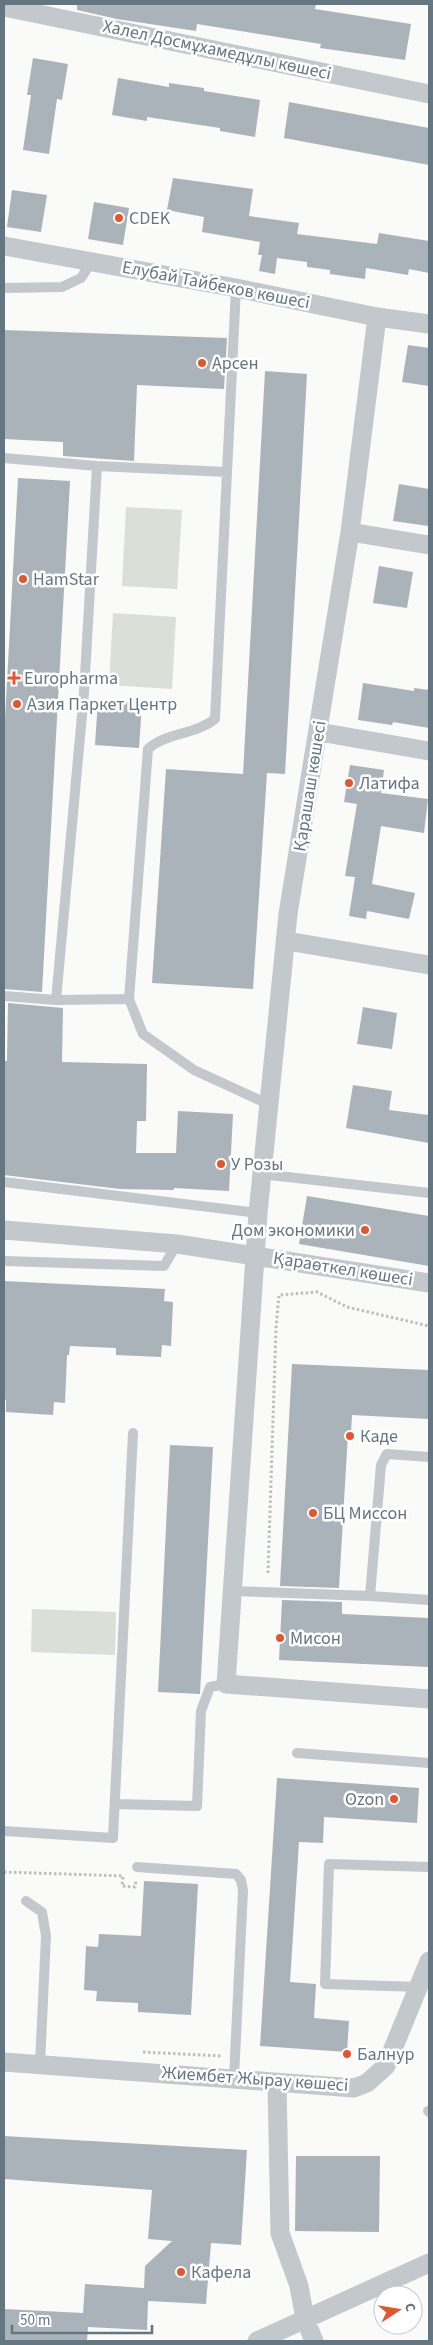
<svg xmlns="http://www.w3.org/2000/svg" width="433" height="2345" font-family="'Source Sans 3',sans-serif">
	<rect width="100%" height="100%" fill="#fafaf8"/>
	<path fill="#dadfd7" d="M 126,507 L 182,510 L 177,589 L 122,586 Z
		M 113,613 L 176,617 L 172,689 L 109,685 Z
		M 32,1609 L 116,1612 L 115,1655 L 31,1652 Z"/>
	<path fill="#aab3b9" d="M 77,4 L 316,4 L 315,9 L 411,24 L 405,60 L 320,48 L 321,44 L 197,24 L 196,31 L 117,19 L 77,10 Z
		M 33,58 L 68,64 L 62,100 L 57,99 L 49,154 L 23,150 L 31,95 L 27,95 Z
		M 118,78 L 169,87 L 169,83 L 204,88 L 204,91 L 260,100 L 255,137 L 220,131 L 220,128 L 147,117 L 147,121 L 112,115 Z
		M 289,102 L 429,128 L 429,165 L 284,138 Z
		M 173,178 L 253,189 L 249,216 L 299,223 L 297,234 L 377,244 L 379,233 L 429,241 L 429,273 L 409,269 L 408,275 L 366,268 L 365,279 L 330,274 L 330,270 L 307,267 L 307,262 L 277,258 L 275,274 L 259,271 L 262,255 L 258,255 L 260,242 L 202,232 L 204,217 L 167,210 Z
		M 12,190 L 47,195 L 41,232 L 7,227 Z
		M 94,202 L 129,208 L 123,245 L 88,239 Z
		M 4,330 L 227,338 L 224,389 L 137,385 L 134,461 L 63,456 L 63,442 L 4,439 Z
		M 408,345 L 429,348 L 429,386 L 402,382 Z
		M 265,371 L 307,374 L 285,774 L 267,773 L 253,989 L 152,983 L 166,769 L 243,774 Z
		M 18,478 L 70,481 L 42,992 L 4,989 L 4,737 Z
		M 399,484 L 429,489 L 428,526 L 393,521 Z
		M 379,566 L 413,572 L 407,608 L 373,603 Z
		M 363,683 L 414,691 L 414,688 L 429,690 L 429,728 L 393,722 L 392,725 L 358,720 Z
		M 98,700 L 142,703 L 139,748 L 95,745 Z
		M 350,765 L 384,770 L 381,793 L 428,799 L 424,833 L 381,826 L 372,884 L 415,893 L 409,919 L 367,911 L 366,919 L 349,916 L 355,877 L 345,876 L 357,804 L 344,802 Z
		M 8,1003 L 63,1008 L 62,1062 L 147,1064 L 146,1121 L 137,1121 L 136,1153 L 176,1153 L 178,1111 L 233,1114 L 229,1191 L 174,1188 L 174,1190 L 120,1189 L 4,1175 L 4,1061 L 7,1061 Z
		M 363,1007 L 397,1013 L 392,1049 L 357,1044 Z
		M 353,1085 L 392,1091 L 389,1110 L 429,1115 L 429,1143 L 346,1128 Z
		M 307,1196 L 429,1216 L 429,1266 L 299,1244 Z
		M 4,1281 L 165,1289 L 164,1301 L 173,1302 L 171,1346 L 162,1345 L 161,1357 L 116,1355 L 116,1348 L 70,1346 L 69,1355 L 67,1355 L 65,1403 L 54,1402 L 53,1415 L 6,1412 L 6,1400 L 4,1399 Z
		M 292,1364 L 429,1370 L 429,1419 L 352,1415 L 351,1433 L 348,1433 L 339,1588 L 280,1586 Z
		M 170,1445 L 213,1447 L 200,1694 L 158,1692 Z
		M 282,1600 L 342,1602 L 342,1614 L 429,1618 L 429,1667 L 279,1660 Z
		M 277,1778 L 419,1788 L 417,1823 L 324,1817 L 323,1843 L 299,1842 L 290,1982 L 316,1984 L 314,2018 L 349,2021 L 347,2052 L 260,2046 Z
		M 144,1881 L 198,1884 L 191,2015 L 138,2012 L 138,2003 L 96,2001 L 97,1991 L 84,1990 L 86,1946 L 98,1947 L 99,1934 L 141,1936 Z
		M 4,2136 L 247,2150 L 241,2245 L 211,2243 L 206,2304 L 148,2301 L 147,2330 L 88,2327 L 87,2341 L 4,2341 L 4,2309 L 83,2313 L 85,2284 L 144,2288 L 145,2266 L 172,2241 L 148,2239 L 152,2190 L 4,2179 Z
		M 296,2156 L 380,2156 L 379,2232 L 295,2231 Z"/>
	<g fill="none" stroke-linecap="round" stroke-linejoin="round">
		<path stroke="#bbbfc2" stroke-width="3" stroke-dasharray="2.5 2.5" stroke-linecap="butt" d="M 268,1573 L 276,1328 L 279,1295 L 317,1292 L 347,1307 L 429,1326
			M 4,1872 L 123,1876 L 122,1886 L 135,1887 L 136,1880
			M 143,2052 L 222,2056"/>
		<path stroke="#c3c8cc" stroke-width="10" d="M 4,288 L 62,287 L 81,278 L 92,261
			M 4,458 L 97,466 L 227,472 L 215,719 C 195,735 167,732 148,749 L 129,999
			M 227,472 L 236,288
			M 4,996 L 56,1000 L 129,999 L 143,1034 L 194,1070 L 268,1104
			M 56,1000 L 84,693 L 97,466
			M 261,1174 L 429,1193
			M 4,1182 L 258,1213
			M 4,1261 L 164,1266 L 177,1244
			M 429,1457 L 387,1454 L 381,1465 L 370,1596 L 429,1600
			M 232,1591 L 370,1596
			M 297,1753 L 429,1763
			M 115,1804 L 197,1806 L 201,1711 L 210,1687 L 226,1684
			M 4,1831 L 113,1838 L 133,1433
			M 137,1867 L 236,1874 L 241,1880 L 243,1891 L 234,2078
			M 26,1901 L 42,1912 L 46,1936 L 40,2064
			M 420,1987 L 325,1984 L 329,1864 L 429,1867
			M 428,2111 L 429,2112"/>
		<path stroke="#c3c8cc" stroke-width="19" d="M 4,7 L 429,94
			M 4,246 L 236,288 L 377,317 L 429,324
			M 377,317 L 350,532 L 288,914 L 258,1213 L 226,1684 L 429,1699
			M 350,532 L 429,545
			M 319,732 L 429,751
			M 287,941 L 429,965
			M 4,1230 L 177,1244 L 429,1283
			M 4,2062 L 354,2088 L 367,2083 L 386,2066 L 429,1961
			M 277,2083 L 280,2233 L 299,2286 L 305,2319 L 314,2341
			M 257,2341 L 429,2263"/>
	</g>
	<g fill="#e4572e" stroke="#fff" stroke-width="2">
		<circle cx="119" cy="218" r="5"/>
		<circle cx="202" cy="363" r="5"/>
		<circle cx="23" cy="579" r="5"/>
		<path d="M11.5 670.5h5v5h5v5h-5v5h-5v-5h-5v-5h5z"/>
		<circle cx="17" cy="704" r="5"/>
		<circle cx="349" cy="783" r="5"/>
		<circle cx="221" cy="1164" r="5"/>
		<circle cx="365" cy="1230" r="5"/>
		<circle cx="350" cy="1436" r="5"/>
		<circle cx="313" cy="1513" r="5"/>
		<circle cx="280" cy="1638" r="5"/>
		<circle cx="394" cy="1799" r="5"/>
		<circle cx="347" cy="2054" r="5"/>
		<circle cx="181" cy="2272" r="5"/>
	</g>
	<g text-anchor="middle" dominant-baseline="central" stroke-width="5" stroke-linejoin="round" paint-order="stroke">
		<g font-size="18" fill="#657683" stroke="#fff">
			<text transform="translate(217 50) rotate(12)">Халел Досмұхамедұлы көшесі</text>
			<text transform="translate(216 285) rotate(11)">Елубай Тайбеков көшесі</text>
			<text transform="translate(310 786) rotate(-81)">Қарашаш көшесі</text>
			<text transform="translate(343 1269) rotate(9)">Қараөткел көшесі</text>
			<text transform="translate(255 2079) rotate(4)">Жиембет Жырау көшесі</text>
		</g>
		<g font-size="18" fill="#657683" stroke="#fff" text-anchor="start">
			<text x="129" y="218">CDEK</text>
			<text x="212" y="363">Арсен</text>
			<text x="33" y="579">HamStar</text>
			<text x="24" y="678">Europharma</text>
			<text x="27" y="704">Азия Паркет Центр</text>
			<text x="359" y="783">Латифа</text>
			<text x="231" y="1164">У Розы</text>
			<text x="355" y="1230" text-anchor="end">Дом экономики</text>
			<text x="360" y="1436">Каде</text>
			<text x="323" y="1513">БЦ Миссон</text>
			<text x="290" y="1638">Мисон</text>
			<text x="384" y="1799" text-anchor="end">Ozon</text>
			<text x="357" y="2054">Балнур</text>
			<text x="191" y="2272">Кафела</text>
		</g>
	</g>
	<rect width="433" height="2345" fill="none" stroke="#657683" stroke-width="10"/>
	<g transform="translate(398 2310) rotate(78)"><circle r="24" fill="#ffffff" stroke="#c1c8cd"/>
	<path d="M0-4L9 19L0 12L-9 19Z" fill="#e4572e"/>
	<text y="-8" font-size="14" font-weight="bold" text-anchor="middle" fill="#657683">С</text>
	</g>
	<path d="M12 2325v8h140v-8" fill="none" stroke="#657683" stroke-width="2.5"/>
	<text x="20" y="2325" font-size="15" fill="#657683" stroke="#ffffff" stroke-width="4" paint-order="stroke">50 m</text>
</svg>
